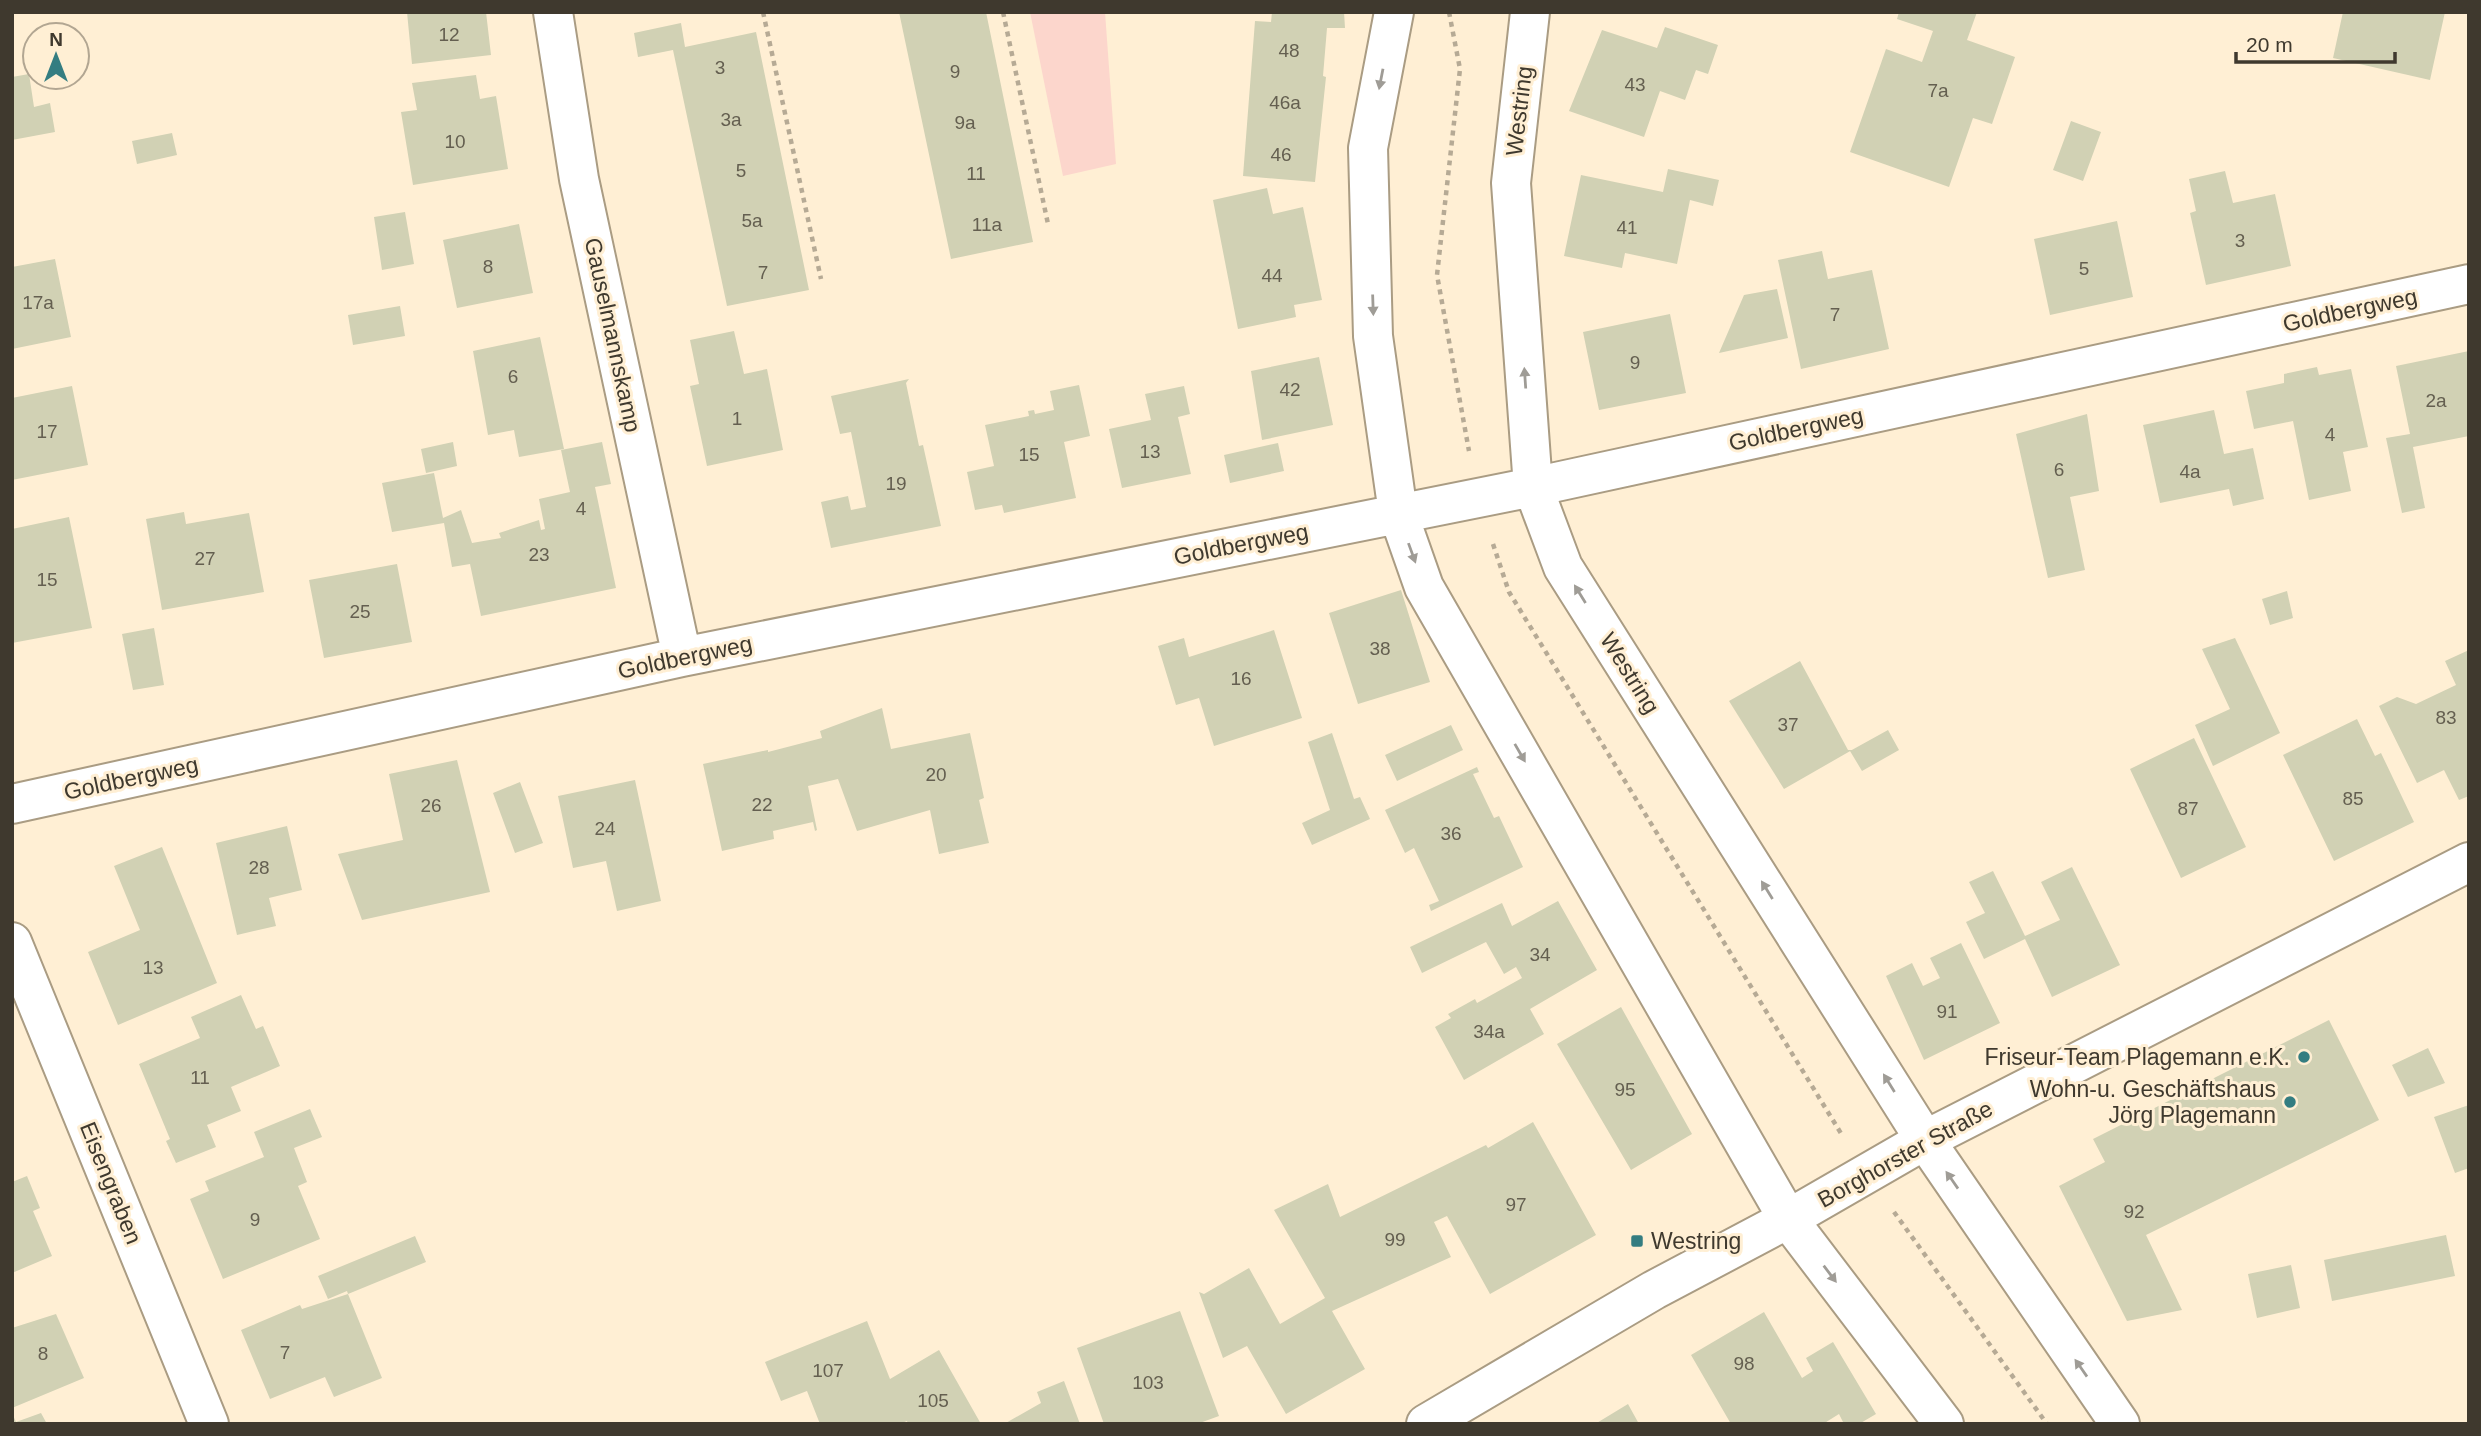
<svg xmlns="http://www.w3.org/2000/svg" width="2481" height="1436" font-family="Arial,sans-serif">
	<rect width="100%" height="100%" fill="#ffefd4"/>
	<path fill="#fcd6cc" d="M 1030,12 L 1105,12 L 1116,164 L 1063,176 Z"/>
	<path fill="#d1d1b4" d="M 407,12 L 486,12 L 491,55 L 412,64 Z
		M 899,12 L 986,12 L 1033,242 L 951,259 Z
		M 1272,12 L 1344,12 L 1345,28 L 1327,28 L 1323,76 L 1326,77 L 1315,182 L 1243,176 L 1255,21 L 1271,22 Z
		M 1899,12 L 1977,12 L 1967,40 L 2015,57 L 1992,124 L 1973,118 L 1949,187 L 1850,152 L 1886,49 L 1922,62 L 1933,31 L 1897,19 Z
		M 2343,12 L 2445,12 L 2430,80 L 2333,58 Z
		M 681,23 L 685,47 L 756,32 L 809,290 L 727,306 L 673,50 L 638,57 L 634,33 Z
		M 1665,27 L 1718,45 L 1708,74 L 1696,70 L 1685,100 L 1660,91 L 1644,137 L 1569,111 L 1602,30 L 1657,48 Z
		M 29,74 L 34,107 L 50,103 L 55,132 L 12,140 L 12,77 Z
		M 476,75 L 480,99 L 496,96 L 508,169 L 413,185 L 401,112 L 417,110 L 412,83 Z
		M 2071,121 L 2101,132 L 2083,181 L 2053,170 Z
		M 172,133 L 177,155 L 137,164 L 132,141 Z
		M 1668,169 L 1719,180 L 1713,206 L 1690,200 L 1677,264 L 1625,253 L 1622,268 L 1564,256 L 1581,175 L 1663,192 Z
		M 2225,171 L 2233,203 L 2275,194 L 2291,266 L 2206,285 L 2190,213 L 2196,211 L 2189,179 Z
		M 1267,188 L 1273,214 L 1303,207 L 1322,300 L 1294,305 L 1296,317 L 1238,329 L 1213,200 Z
		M 405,212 L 414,264 L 382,270 L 374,217 Z
		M 2117,221 L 2133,297 L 2050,315 L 2034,239 Z
		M 519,224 L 533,293 L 457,308 L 443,240 Z
		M 1822,251 L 1828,279 L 1872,270 L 1889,349 L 1801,369 L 1778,260 Z
		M 55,259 L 71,337 L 12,349 L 12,267 Z
		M 1777,289 L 1788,338 L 1719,353 L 1744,295 Z
		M 400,306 L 405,336 L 353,345 L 348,315 Z
		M 1670,314 L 1686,393 L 1599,410 L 1583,332 Z
		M 734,331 L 744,374 L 767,369 L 783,450 L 707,466 L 690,386 L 699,384 L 690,340 Z
		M 540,337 L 564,449 L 519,457 L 514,430 L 488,435 L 473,351 Z
		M 2469,351 L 2469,436 L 2413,447 L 2425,508 L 2402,513 L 2386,438 L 2410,434 L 2396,366 Z
		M 1319,357 L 1333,425 L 1262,440 L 1251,371 Z
		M 2317,367 L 2319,375 L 2351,369 L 2368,447 L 2343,452 L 2351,491 L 2309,500 L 2293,421 L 2254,429 L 2246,391 L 2284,383 L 2284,374 Z
		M 909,379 L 906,383 L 919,446 L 923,445 L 941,526 L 831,548 L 821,502 L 848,496 L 851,510 L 866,507 L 851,432 L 840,434 L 831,396 Z
		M 1079,385 L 1090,436 L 1064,442 L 1076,498 L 1004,513 L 1002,505 L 975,510 L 967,472 L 994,466 L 985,425 L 1029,416 L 1028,411 L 1034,410 L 1035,414 L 1054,410 L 1050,391 Z
		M 72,386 L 88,465 L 12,480 L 12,398 Z
		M 1184,386 L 1190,414 L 1178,417 L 1191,474 L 1122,488 L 1109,429 L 1151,420 L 1145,394 Z
		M 2214,410 L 2224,454 L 2253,448 L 2264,499 L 2233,506 L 2229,489 L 2160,503 L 2143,425 Z
		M 2087,414 L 2099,491 L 2070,497 L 2085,570 L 2048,578 L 2016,434 Z
		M 453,442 L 457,466 L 426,473 L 421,449 Z
		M 602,442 L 611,484 L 595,487 L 616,588 L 481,616 L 470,564 L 452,567 L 444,523 L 392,532 L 382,483 L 434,473 L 443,518 L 461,510 L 472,543 L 501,538 L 499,533 L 539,520 L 541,530 L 545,529 L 539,499 L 570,492 L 561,450 Z
		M 1278,443 L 1284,471 L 1230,483 L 1224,455 Z
		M 184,512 L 186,524 L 249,513 L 264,592 L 162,610 L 146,519 Z
		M 69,517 L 92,628 L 12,643 L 12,529 Z
		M 397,564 L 412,642 L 324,658 L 309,580 Z
		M 1401,590 L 1430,682 L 1358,704 L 1329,613 Z
		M 2287,591 L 2293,618 L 2270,625 L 2262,599 Z
		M 154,628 L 164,685 L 133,690 L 122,634 Z
		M 1274,630 L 1302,718 L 1214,746 L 1199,698 L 1176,705 L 1158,646 L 1184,638 L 1189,657 Z
		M 2235,638 L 2280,733 L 2213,766 L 2195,725 L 2230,709 L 2202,649 Z
		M 2469,650 L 2469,796 L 2459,800 L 2444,770 L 2417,783 L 2379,706 L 2397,697 L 2416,704 L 2456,685 L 2445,661 Z
		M 1800,661 L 1848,750 L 1852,750 L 1784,789 L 1729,701 Z
		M 882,708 L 891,749 L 970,733 L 984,798 L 979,800 L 989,843 L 939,854 L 930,810 L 857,831 L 838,779 L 808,786 L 817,830 L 815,831 L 813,822 L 773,831 L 774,839 L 722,851 L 703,764 L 768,750 L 768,752 L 822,738 L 820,731 Z
		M 2357,719 L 2375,756 L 2381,753 L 2414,822 L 2334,861 L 2283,755 Z
		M 1451,725 L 1463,750 L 1397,781 L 1385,755 Z
		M 1888,730 L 1899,750 L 1862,771 L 1850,751 Z
		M 1332,733 L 1354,799 L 1360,797 L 1370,819 L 1312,845 L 1302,823 L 1330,810 L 1308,742 Z
		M 2194,738 L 2246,847 L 2181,878 L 2130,769 Z
		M 457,760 L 490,892 L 362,920 L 338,854 L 403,840 L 389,774 Z
		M 1477,767 L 1479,772 L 1473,774 L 1494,818 L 1499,816 L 1523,867 L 1431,911 L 1429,905 L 1439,901 L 1414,848 L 1405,853 L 1385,810 Z
		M 635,780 L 661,901 L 617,911 L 606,861 L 573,868 L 558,796 Z
		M 520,782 L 543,843 L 515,853 L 493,793 Z
		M 287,826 L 302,890 L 269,898 L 276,926 L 237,935 L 216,843 Z
		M 162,847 L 217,983 L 118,1025 L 88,952 L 140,930 L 114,866 Z
		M 2072,867 L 2120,965 L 2052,997 L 2025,939 L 1984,959 L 1966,922 L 1985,913 L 1969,882 L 1993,871 L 2025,936 L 2060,920 L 2041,882 Z
		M 1558,901 L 1597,970 L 1530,1009 L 1544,1034 L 1464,1080 L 1435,1027 L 1451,1018 L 1448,1014 L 1475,999 L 1477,1003 L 1522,978 L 1516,967 L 1504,974 L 1486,942 L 1422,973 L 1410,947 L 1502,903 L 1512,926 Z
		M 1961,943 L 2000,1023 L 1924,1060 L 1886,976 L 1912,963 L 1923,986 L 1940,978 L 1930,958 Z
		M 241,995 L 256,1029 L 263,1026 L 280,1066 L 231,1087 L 241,1111 L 207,1125 L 216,1147 L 176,1163 L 166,1141 L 170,1139 L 139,1064 L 200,1038 L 191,1017 Z
		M 1621,1007 L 1692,1134 L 1631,1170 L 1557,1044 Z
		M 2329,1020 L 2379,1120 L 2146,1235 L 2182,1310 L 2127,1321 L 2059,1186 L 2105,1162 L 2093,1139 Z
		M 2428,1048 L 2445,1083 L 2408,1097 L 2392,1065 Z
		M 2469,1105 L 2469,1168 L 2455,1173 L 2434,1117 Z
		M 310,1109 L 322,1137 L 294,1148 L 307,1182 L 298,1186 L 320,1239 L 223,1279 L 190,1199 L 209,1191 L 205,1181 L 264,1157 L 254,1132 Z
		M 1533,1122 L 1596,1235 L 1490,1294 L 1447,1216 L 1434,1222 L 1451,1257 L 1332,1311 L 1365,1369 L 1286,1414 L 1247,1346 L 1223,1358 L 1199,1292 L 1204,1294 L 1249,1268 L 1280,1324 L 1325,1298 L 1274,1210 L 1328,1184 L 1340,1217 L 1486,1145 L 1488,1148 Z
		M 27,1176 L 40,1208 L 33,1211 L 52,1256 L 12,1273 L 12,1182 Z
		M 2446,1235 L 2455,1276 L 2332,1301 L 2324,1260 Z
		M 415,1236 L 426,1262 L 348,1294 L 347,1291 L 328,1299 L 318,1276 Z
		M 2291,1265 L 2300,1308 L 2257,1318 L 2248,1274 Z
		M 348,1294 L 382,1378 L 334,1397 L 325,1377 L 270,1399 L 241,1330 L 300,1305 L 302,1309 Z
		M 1180,1311 L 1219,1416 L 1197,1424 L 1104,1424 L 1077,1348 Z
		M 1764,1312 L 1802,1378 L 1813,1371 L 1806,1358 L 1833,1342 L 1876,1414 L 1859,1424 L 1844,1424 L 1839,1414 L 1823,1424 L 1731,1424 L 1691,1355 Z
		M 56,1314 L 84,1378 L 12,1408 L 12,1328 Z
		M 867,1321 L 890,1379 L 939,1350 L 981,1424 L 908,1424 L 907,1421 L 899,1424 L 820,1424 L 807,1391 L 781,1401 L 765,1362 Z
		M 1064,1381 L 1080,1424 L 1004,1424 L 1041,1403 L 1037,1392 Z
		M 1628,1404 L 1639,1424 L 1595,1424 L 1600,1421 Z
		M 12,1413 L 16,1422 L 41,1413 L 47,1424 L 12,1424 Z"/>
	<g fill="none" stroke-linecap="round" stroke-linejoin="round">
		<g stroke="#aa9c83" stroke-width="42">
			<path id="street" d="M 553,12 L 579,179 L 682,657
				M 1394,12 L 1368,148 L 1373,336 L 1398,513 L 1424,587 L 1788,1219 L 1944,1424
				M 1530,12 L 1511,183 L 1533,487 L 1563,567 L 1925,1140 L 2120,1424
				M 12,804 L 682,657 L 1533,487 L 2469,284
				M 12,942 L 209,1424"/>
		</g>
		<g stroke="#aa9c83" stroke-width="42">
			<path id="secondary" d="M 1426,1424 L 1654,1290 L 1788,1219 L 1925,1140 L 2469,862"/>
		</g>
		<path stroke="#b6aa95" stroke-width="4.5" stroke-dasharray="5 5" stroke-linecap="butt" d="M 763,12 L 821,279
			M 1003,12 L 1048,224
			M 1449,12 L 1460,69 L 1437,275 L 1469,451
			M 1493,544 L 1509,592 L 1842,1135
			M 1894,1212 L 2047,1424"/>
		<use href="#street" stroke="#fff" stroke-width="38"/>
		<use href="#secondary" stroke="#fff" stroke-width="38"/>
	</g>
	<defs><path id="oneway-solid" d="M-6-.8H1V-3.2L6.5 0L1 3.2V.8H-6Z" transform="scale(1.75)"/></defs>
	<g fill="#9f9c96">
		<use href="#oneway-solid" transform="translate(1381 79) rotate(101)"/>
		<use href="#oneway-solid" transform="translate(1373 305) rotate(88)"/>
		<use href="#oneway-solid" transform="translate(1525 378) rotate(-94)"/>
		<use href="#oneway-solid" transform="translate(1412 553) rotate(70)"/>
		<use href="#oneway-solid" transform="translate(1580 594) rotate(-122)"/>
		<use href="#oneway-solid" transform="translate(1520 753) rotate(60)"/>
		<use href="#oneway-solid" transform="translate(1767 890) rotate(-122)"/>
		<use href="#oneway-solid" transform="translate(1889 1083) rotate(-122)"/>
		<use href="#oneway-solid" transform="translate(1952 1180) rotate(-125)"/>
		<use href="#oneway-solid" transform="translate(1830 1274) rotate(53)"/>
		<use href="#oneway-solid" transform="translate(2081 1368) rotate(-125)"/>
	</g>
	<g fill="#347d81" stroke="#ffefd4" stroke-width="2.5">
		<circle cx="2304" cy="1057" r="7"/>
		<circle cx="2290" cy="1102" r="7"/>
		<rect x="1630" y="1234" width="14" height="14" rx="3.5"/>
	</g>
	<g text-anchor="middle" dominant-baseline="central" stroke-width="6" stroke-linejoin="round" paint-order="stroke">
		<g font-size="19" fill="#645f50">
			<text x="449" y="34">12</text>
			<text x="1289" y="50">48</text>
			<text x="720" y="67">3</text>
			<text x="955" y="71">9</text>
			<text x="1635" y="84">43</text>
			<text x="1938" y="90">7a</text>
			<text x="1285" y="102">46a</text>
			<text x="731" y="119">3a</text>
			<text x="965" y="122">9a</text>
			<text x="455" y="141">10</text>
			<text x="1281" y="154">46</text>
			<text x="741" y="170">5</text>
			<text x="976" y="173">11</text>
			<text x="752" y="220">5a</text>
			<text x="987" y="224">11a</text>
			<text x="1627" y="227">41</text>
			<text x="2240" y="240">3</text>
			<text x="488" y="266">8</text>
			<text x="2084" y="268">5</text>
			<text x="763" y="272">7</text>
			<text x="1272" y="275">44</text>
			<text x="38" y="302">17a</text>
			<text x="1835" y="314">7</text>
			<text x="1635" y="362">9</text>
			<text x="513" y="376">6</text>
			<text x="1290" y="389">42</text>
			<text x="2436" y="400">2a</text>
			<text x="737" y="418">1</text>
			<text x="47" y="431">17</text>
			<text x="2330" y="434">4</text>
			<text x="1150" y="451">13</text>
			<text x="1029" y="454">15</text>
			<text x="2059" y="469">6</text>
			<text x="2190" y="471">4a</text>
			<text x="896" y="483">19</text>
			<text x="581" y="508">4</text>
			<text x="539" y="554">23</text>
			<text x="205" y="558">27</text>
			<text x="47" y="579">15</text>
			<text x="360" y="611">25</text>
			<text x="1380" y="648">38</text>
			<text x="1241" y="678">16</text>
			<text x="2446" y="717">83</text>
			<text x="1788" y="724">37</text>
			<text x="936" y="774">20</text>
			<text x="2353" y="798">85</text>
			<text x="762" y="804">22</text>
			<text x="431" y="805">26</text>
			<text x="2188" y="808">87</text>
			<text x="605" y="828">24</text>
			<text x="1451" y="833">36</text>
			<text x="259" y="867">28</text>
			<text x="1540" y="954">34</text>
			<text x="153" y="967">13</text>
			<text x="1947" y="1011">91</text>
			<text x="1489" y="1031">34a</text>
			<text x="200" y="1077">11</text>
			<text x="1625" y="1089">95</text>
			<text x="1516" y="1204">97</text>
			<text x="2134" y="1211">92</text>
			<text x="255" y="1219">9</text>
			<text x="1395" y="1239">99</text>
			<text x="285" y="1352">7</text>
			<text x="43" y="1353">8</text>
			<text x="1744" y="1363">98</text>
			<text x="828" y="1370">107</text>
			<text x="1148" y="1382">103</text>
			<text x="933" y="1400">105</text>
		</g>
		<g font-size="23" fill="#3f392e" stroke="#ffefd4">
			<text transform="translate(1519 111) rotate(-83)">Westring</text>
			<text transform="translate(2350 310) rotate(-12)">Goldbergweg</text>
			<text transform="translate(613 335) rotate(78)">Gauselmannskamp</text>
			<text transform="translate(1796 429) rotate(-12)">Goldbergweg</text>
			<text transform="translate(1241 544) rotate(-11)">Goldbergweg</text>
			<text transform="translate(685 657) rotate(-12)">Goldbergweg</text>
			<text transform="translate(1630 673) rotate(58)">Westring</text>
			<text transform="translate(131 778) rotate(-12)">Goldbergweg</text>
			<text transform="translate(1905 1154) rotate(-29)">Borghorster Straße</text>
			<text transform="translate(111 1183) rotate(68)">Eisengraben</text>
		</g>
		<g font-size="23" fill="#3f392e" stroke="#ffefd4" text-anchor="end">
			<text x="2290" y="1057">Friseur-Team Plagemann e.K.</text>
			<text x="2276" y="1089">Wohn-u. Geschäftshaus<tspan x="2276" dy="26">Jörg Plagemann</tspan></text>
			<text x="1651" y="1241" text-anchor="start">Westring</text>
		</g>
	</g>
	<rect width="2481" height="1436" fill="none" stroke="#3f392e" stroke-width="28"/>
	<g transform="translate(56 56)"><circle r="33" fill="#ffefd4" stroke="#b2a692" stroke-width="2"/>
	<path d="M0-5L12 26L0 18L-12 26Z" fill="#347d81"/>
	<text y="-10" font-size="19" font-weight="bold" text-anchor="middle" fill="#3f392e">N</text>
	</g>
	<path d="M2236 52v10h159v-10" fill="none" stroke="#3f392e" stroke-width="3.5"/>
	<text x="2246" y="52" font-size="21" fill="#3f392e" stroke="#ffefd4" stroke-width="5" paint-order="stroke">20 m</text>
</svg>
